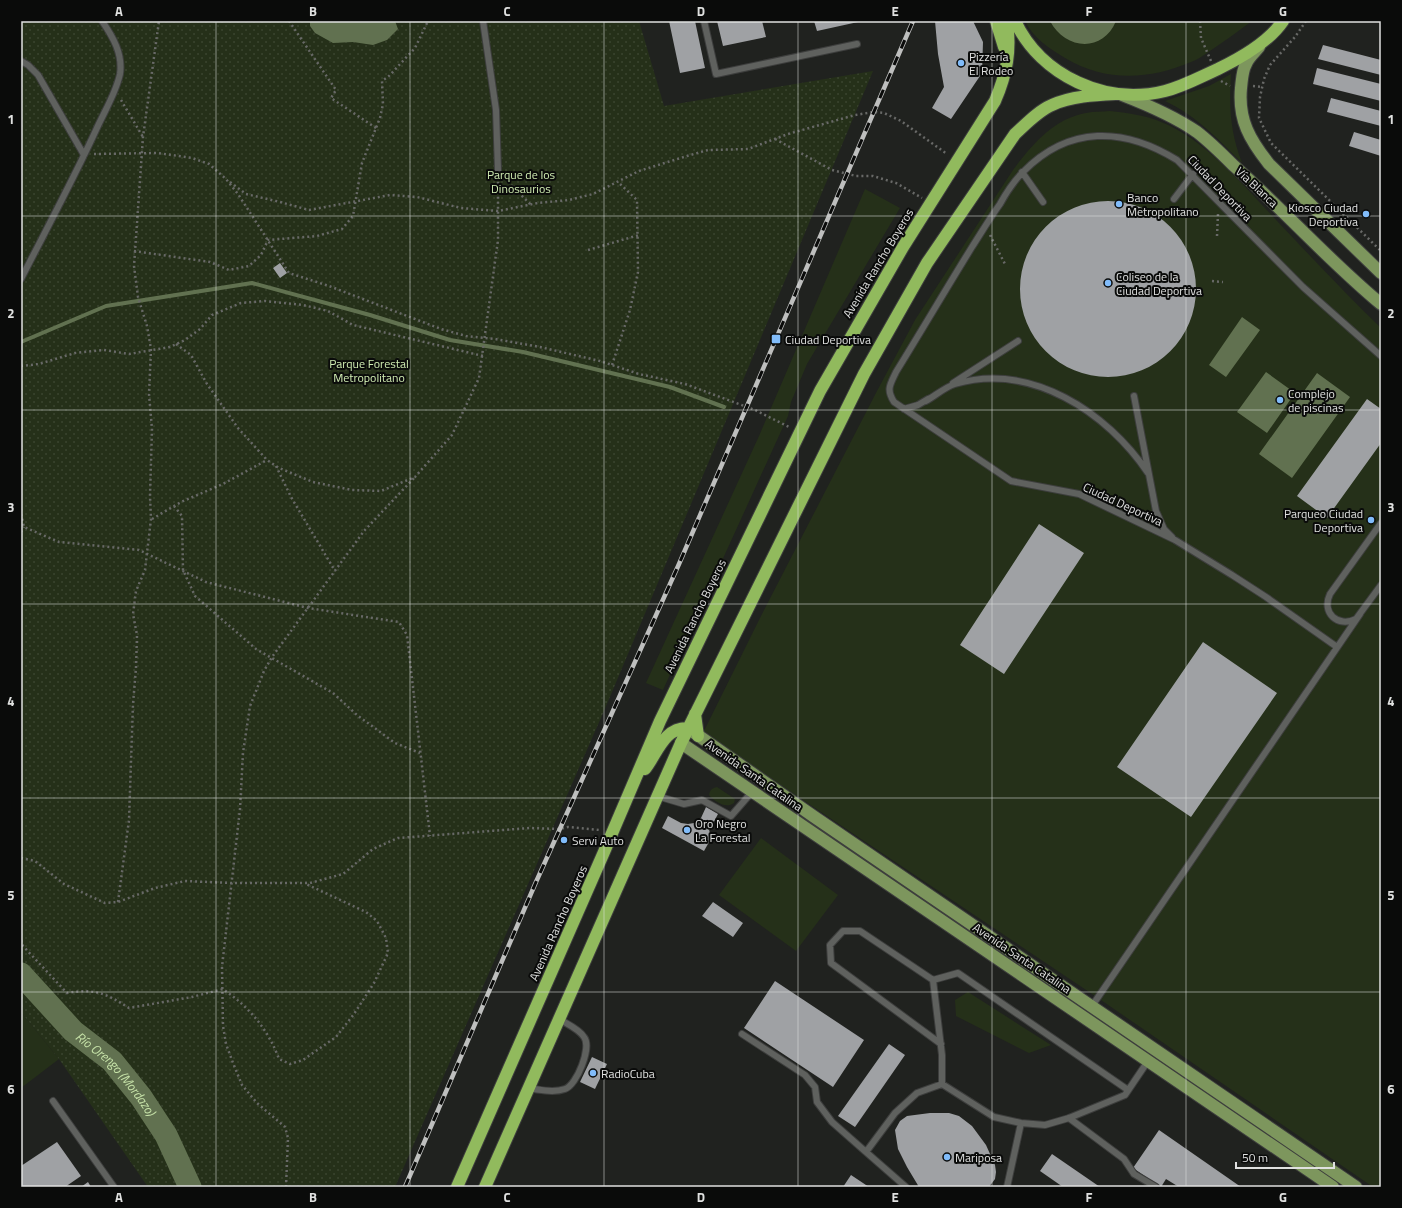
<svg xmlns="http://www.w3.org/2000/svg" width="1402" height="1208" font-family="'Titillium Web',sans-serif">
	<defs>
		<pattern id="park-dots" width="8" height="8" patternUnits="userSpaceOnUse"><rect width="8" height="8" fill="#253019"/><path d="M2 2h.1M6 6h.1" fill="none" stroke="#3a442f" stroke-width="1.8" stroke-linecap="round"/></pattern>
	</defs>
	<rect width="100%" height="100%" fill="#20221f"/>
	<path fill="#253019" d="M 1025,21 L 1252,21 C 1237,32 1222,43 1207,53 C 1202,56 1197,60 1191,62 C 1149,80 1105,82 1065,58 C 1049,48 1033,38 1025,21 Z
		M 1231,74 C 1229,108 1230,131 1242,163 C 1218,139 1197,116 1165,101 L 1209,86 Z
		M 1110,111 C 1127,113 1145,115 1161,122 C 1205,139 1245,187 1278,222 C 1312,258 1346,294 1381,328 L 1381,1187 L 1373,1187 L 1098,998 L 703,733 L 760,618 L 877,391 L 915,320 L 1013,170 C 1032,145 1053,119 1086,113 C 1094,111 1102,112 1110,111 Z
		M 865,189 L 900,208 L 807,364 L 791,402 L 788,416 L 663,690 L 646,683 L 759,436 Z
		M 717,787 L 735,799 L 734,803 C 726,809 715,802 709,795 C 710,790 712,788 717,787 Z
		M 761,838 L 838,895 L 796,951 L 719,895 Z
		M 968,992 L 1051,1045 L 1029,1053 L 956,1016 L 955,1000 Z
		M 21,1012 L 59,1059 L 21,1088 Z"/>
	<path fill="url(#park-dots)" d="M 21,21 L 639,21 L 664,106 L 873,71 L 604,711 L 395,1187 L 148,1187 L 59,1059 L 21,1012 Z"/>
	<path fill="#617150" d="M 310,21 L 395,21 L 398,29 L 387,40 L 373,45 L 353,42 L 333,43 L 315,33 L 310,26 Z
		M 1050,21 L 1116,21 C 1103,53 1065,50 1050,21 Z
		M 1242,317 L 1260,330 L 1226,377 L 1209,365 Z
		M 1266,372 L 1295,393 L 1267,433 L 1237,412 Z
		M 1317,373 L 1350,397 L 1292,478 L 1259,454 Z"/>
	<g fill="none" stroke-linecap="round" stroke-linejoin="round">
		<path stroke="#617150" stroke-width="4" d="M 21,342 L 106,306 L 252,283 L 370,315 L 450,340 L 523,352 L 670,387 L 724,407"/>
		<path stroke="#617150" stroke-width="23" id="s1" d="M 21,974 L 73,1031 L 112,1061 L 141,1097 L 166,1135 L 190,1187"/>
	</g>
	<path fill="#9fa1a4" d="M 669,21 L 695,21 L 705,68 L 680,73 Z
		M 717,21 L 762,21 L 766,37 L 723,46 Z
		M 814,21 L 858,21 L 858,22 L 817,31 Z
		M 935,21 L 973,21 L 983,42 L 982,73 L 951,119 L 932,108 L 944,87 L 938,54 Z
		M 1323,45 L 1381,60 L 1381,75 L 1318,59 Z
		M 1317,68 L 1381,84 L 1381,101 L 1313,84 Z
		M 1331,98 L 1381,111 L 1381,126 L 1327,112 Z
		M 1354,132 L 1381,140 L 1381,156 L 1349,146 Z
		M1020 289a88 88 0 1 1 176 0a88 88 0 1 1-176 0Z
		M 280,263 L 287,273 L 280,278 L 273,268 Z
		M 1367,399 L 1381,409 L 1381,443 L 1327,518 L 1297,496 Z
		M 1039,524 L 1084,553 L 1004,674 L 960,645 Z
		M 1203,642 L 1277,693 L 1191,817 L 1117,767 Z
		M 706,807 L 718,814 L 709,831 L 713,835 L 704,851 L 662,828 L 668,816 L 681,823 L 688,824 L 694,823 L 701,818 Z
		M 713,902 L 743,923 L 733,937 L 702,916 Z
		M 775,981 L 864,1040 L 833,1087 L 744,1028 Z
		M 889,1044 L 905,1055 L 855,1127 L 838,1116 Z
		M 592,1057 L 607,1064 L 595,1089 L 580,1082 Z
		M 930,1113 L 949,1113 L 959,1116 L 972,1126 L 986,1145 L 995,1165 L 996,1172 L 995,1179 L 989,1187 L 919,1187 L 907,1167 L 898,1149 L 895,1130 L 900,1121 L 907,1116 Z
		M 1159,1130 L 1241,1187 L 1179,1187 L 1166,1179 L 1161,1187 L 1133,1168 Z
		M 57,1142 L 81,1176 L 65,1187 L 21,1187 L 21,1166 Z
		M 1052,1154 L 1100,1187 L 1063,1187 L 1040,1171 Z
		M 851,1175 L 869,1187 L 843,1187 Z
		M 88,1182 L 91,1187 L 81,1187 Z"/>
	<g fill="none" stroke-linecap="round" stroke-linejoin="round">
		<g stroke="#3d3e3d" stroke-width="8">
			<path id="lane" d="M 483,21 L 496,110 L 498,171
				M 704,21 L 716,74 L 857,44
				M 21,61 L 28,65 L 38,75 L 84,155
				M 1022,172 L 1043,202
				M 1174,199 L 1193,174
				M 21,279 C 46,230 73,180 96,130 C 104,112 116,93 120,74 C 123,54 113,37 102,21
				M 953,383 L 1018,341
				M 1134,396 L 1156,511 L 1164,529 L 1172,537
				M 926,401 C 935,396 945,387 955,384 C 1031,362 1107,412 1148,473
				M 904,409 L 918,405 L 928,399
				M 1381,523 L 1330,594 C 1321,613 1338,628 1356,619 L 1381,585
				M 1337,647 L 1266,597 L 1232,575 L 1175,540 L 1079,494 L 1011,481 L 894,402 C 886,389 890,385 896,372 C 922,330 946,289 972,247 C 981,233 990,218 1000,204 C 1006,193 1014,181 1023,172 C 1069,125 1124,127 1177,160 L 1303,287 L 1381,356
				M 657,796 L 684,804 L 702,800 L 731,816 L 752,792
				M 933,980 L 860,931 L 843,931 L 830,945 L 831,963 L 941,1044
				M 1092,1006 L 1360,614
				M 742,1034 L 805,1075 L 815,1087 L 817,1102 L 832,1122 L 866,1152
				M 528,1088 C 540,1090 554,1093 565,1089 C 577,1085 592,1047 584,1037 C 579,1029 567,1024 559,1019
				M 1128,1090 L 958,973 L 933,980 L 942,1055 L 942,1084 L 994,1117 L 1021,1123 L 1045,1125 L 1069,1118 L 1125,1095 L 1148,1061
				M 53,1101 L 114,1187
				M 1069,1118 L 1124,1159 L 1134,1174 L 1156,1187
				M 906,1187 L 866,1152 L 895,1113 L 917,1093 L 942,1084
				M 1007,1187 L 1021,1123"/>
		</g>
		<g stroke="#3d3e3d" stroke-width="14">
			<path id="primary" d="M 1259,47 C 1255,52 1248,58 1246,64 C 1242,71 1242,80 1241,88 C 1238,120 1250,140 1269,164 L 1381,273
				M 1122,95 C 1148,105 1174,116 1197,132 C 1210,142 1222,154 1233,165 C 1284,210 1329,261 1381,304
				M 689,729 L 813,816 L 1356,1187
				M 681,743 L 1333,1187"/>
		</g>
		<g stroke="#3d3e3d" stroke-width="14">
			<path id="highway" d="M 996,21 L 1004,47
				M 1015,21 C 1041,76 1106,106 1165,91 C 1184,86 1200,77 1218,69 C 1241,58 1268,43 1283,21
				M 695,714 L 698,736
				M 645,769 C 657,754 664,727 688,728
				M 457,1187 L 604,852 L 660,721 L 820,391 L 903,247 L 995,101 C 1007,73 1011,51 1007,21
				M 485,1187 L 681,743 L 864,374 L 927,263 L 1015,134 C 1026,124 1038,111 1052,105 C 1071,96 1096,95 1117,94"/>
		</g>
		<path stroke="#686967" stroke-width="2.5" stroke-dasharray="2 3" stroke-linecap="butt" d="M 289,21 L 336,90 L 331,98 L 376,128
			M 1200,21 L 1201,38 L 1211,61
			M 1306,21 L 1295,37 L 1270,65 L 1264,79 L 1260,97 L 1259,118 L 1271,143 L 1381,251
			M 1221,81 L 1230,86
			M 1253,86 L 1263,87
			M 121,100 L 143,137
			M 775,139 L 832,170 L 856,176 L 873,176 L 896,183 L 922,198
			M 94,154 L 158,153 L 192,158 L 209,164 L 226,179 L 238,194 L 289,273 L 329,286 L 441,329 L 466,336 L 495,339 L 540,347 L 600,361 L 639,374 L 685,384 L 755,410 L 789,427
			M 504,178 L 531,205
			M 230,182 L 246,194 L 280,202 L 309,210 L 390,195 L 417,197 L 461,208 L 498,211 L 538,203 L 569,200 L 593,194 L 639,171 L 687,156 L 708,150 L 748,149 L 788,134 L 855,115 L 874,112 L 884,113 L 901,121 L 947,154
			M 990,235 L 1006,266
			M 1217,236 L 1218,214
			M 588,250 L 639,235
			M 134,251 L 210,262 L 229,270 L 249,266 L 261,255 L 268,240 L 317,236 L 342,229 L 353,216 L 362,163 L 380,118 L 383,104 L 382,81 L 389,76 L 415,48 L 428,21
			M 1212,281 L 1223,282
			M 176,344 L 191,355 L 207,384 L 238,428 L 267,460 L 279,468 L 313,482 L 352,490 L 381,491 L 415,477 L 452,435 L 479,378 L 498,240 L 498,180
			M 612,365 L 630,310 L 638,272 L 637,200 L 618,182
			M 21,366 L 39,364 L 75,353 L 104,350 L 129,354 L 170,347 L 185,340 L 200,329 L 212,315 L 241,303 L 265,301 L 303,305 L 328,311 L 353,325 L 483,356
			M 276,466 L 291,497 L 335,571
			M 174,506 L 182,516 L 183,570 L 195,596 L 256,649 L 333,693 L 357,715 L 395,743 L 420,753
			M 21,514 L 24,527 L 59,542 L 139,550 L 206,582 L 308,608 L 399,622 L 407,635 L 430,836
			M 152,519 L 181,502 L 223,484 L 267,460
			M 21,532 L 24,527
			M 21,858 L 35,861 L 64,884 L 105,903 L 118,902 L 155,888 L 185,881 L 231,883 L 310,883 L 343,874 L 373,849 L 398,838 L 530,828 L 560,829 L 568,827 L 600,830
			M 118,902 L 129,820 L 133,704 L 136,668 L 137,635 L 133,614 L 136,591 L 145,570 L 151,519 L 150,496 L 152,429 L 149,394 L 151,349 L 147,326 L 138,297 L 134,266 L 143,137 L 159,21
			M 21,940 L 23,946 L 67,993 C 95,988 107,994 129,1008 L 192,997 L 223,989 C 249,1007 268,1029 279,1059 L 290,1064 L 303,1060 L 336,1037 L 354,1014 L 374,983 L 388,953 L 386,938 L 377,921 L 366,912 L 306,884
			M 286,1187 L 288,1138 L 285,1127 L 257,1103 L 242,1085 L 233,1063 L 226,1044 L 223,1026 L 222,967 L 240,809 L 243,753 L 250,706 L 264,671 L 272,657 L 364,531 L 415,477"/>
		<use href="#lane" stroke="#5f615e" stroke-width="6"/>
		<use href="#primary" stroke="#7d965d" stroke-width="12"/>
		<use href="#highway" stroke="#91ba5d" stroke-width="12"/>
		<g stroke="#bebfbe" stroke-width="4.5">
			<path id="rail" d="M 405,1187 L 536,882 L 679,564 L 913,21"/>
		</g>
		<use href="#rail" stroke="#0a0b0a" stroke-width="3" stroke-dasharray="9" stroke-linecap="butt"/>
	</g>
	<path fill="none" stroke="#e0e1e0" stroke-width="1" stroke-opacity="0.55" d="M 216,21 L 216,1187M 410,21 L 410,1187M 604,21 L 604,1187M 798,21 L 798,1187M 992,21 L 992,1187M 1186,21 L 1186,1187M 21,216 L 1381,216M 21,410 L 1381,410M 21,604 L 1381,604M 21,798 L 1381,798M 21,992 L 1381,992"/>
	<g fill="#81bcfa" stroke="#0a0b0a" stroke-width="1.5">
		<circle cx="961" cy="63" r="4"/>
		<circle cx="1119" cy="204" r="4"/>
		<circle cx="1366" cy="214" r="4"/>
		<circle cx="1108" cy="283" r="4"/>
		<rect x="771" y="334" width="10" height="10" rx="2"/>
		<circle cx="1280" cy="400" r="4"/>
		<circle cx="1371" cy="520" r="4"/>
		<circle cx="687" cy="830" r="4"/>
		<circle cx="564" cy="840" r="4"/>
		<circle cx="593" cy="1073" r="4"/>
		<circle cx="947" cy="1157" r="4"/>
	</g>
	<g text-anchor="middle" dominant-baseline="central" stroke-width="4" stroke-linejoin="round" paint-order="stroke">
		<g font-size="12" fill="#e0e1e0" stroke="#0a0b0a" text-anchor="start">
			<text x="969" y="56">Pizzería<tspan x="969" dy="14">El Rodeo</tspan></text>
			<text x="1127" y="197">Banco<tspan x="1127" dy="14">Metropolitano</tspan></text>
			<text x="1358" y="207" text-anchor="end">Kiosco Ciudad<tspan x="1358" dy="14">Deportiva</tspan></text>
			<text x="1116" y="276">Coliseo de la<tspan x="1116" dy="14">Ciudad Deportiva</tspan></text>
			<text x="785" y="339">Ciudad Deportiva</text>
			<text x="1288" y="393">Complejo<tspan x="1288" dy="14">de piscinas</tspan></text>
			<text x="1363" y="513" text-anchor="end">Parqueo Ciudad<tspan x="1363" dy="14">Deportiva</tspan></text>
			<text x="695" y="823">Oro Negro<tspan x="695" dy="14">La Forestal</tspan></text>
			<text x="572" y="840">Servi Auto</text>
			<text x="601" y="1073">RadioCuba</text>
			<text x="955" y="1157">Mariposa</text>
		</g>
		<g font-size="12" fill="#d1edb3" stroke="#0a0b0a">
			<text x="521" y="174">Parque de los<tspan x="521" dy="14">Dinosaurios</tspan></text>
			<text x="369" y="363">Parque Forestal<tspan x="369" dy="14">Metropolitano</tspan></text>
		</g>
		<g font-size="12" fill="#e0e1e0" stroke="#0a0b0a">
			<text transform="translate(1257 187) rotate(43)">Vía Blanca</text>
			<text transform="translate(1220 188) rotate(46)">Ciudad Deportiva</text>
			<text transform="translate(878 263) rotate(-59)">Avenida Rancho Boyeros</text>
			<text transform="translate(1123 504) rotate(25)">Ciudad Deportiva</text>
			<text transform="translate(695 616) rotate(-64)">Avenida Rancho Boyeros</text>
			<text transform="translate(754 775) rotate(35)">Avenida Santa Catalina</text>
			<text transform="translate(558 923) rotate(-66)">Avenida Rancho Boyeros</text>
			<text transform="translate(1022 958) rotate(34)">Avenida Santa Catalina</text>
		</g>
		<g font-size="13" font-style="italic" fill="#c7e3a9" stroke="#0a0b0a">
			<text stroke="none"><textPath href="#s1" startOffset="138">Río Orengo (Mordazo)</textPath></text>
		</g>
	</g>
	<rect width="1402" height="1208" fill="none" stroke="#0a0b0a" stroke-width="44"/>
	<path d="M1236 1162v6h98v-6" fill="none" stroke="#e0e1e0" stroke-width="2"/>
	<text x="1242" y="1162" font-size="12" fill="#e0e1e0" stroke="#0a0b0a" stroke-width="3" paint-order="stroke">50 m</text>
	<rect x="22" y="22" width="1358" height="1164" fill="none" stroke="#e0e1e0" stroke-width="1.5"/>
	<g font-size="13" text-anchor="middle" font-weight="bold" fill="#e0e1e0">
		<text x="119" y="16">A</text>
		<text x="313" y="16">B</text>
		<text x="507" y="16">C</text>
		<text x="701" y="16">D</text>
		<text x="895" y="16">E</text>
		<text x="1089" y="16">F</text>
		<text x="1283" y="16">G</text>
		<text x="11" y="124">1</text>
		<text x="1391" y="124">1</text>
		<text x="11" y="318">2</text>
		<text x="1391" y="318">2</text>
		<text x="11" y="512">3</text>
		<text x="1391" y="512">3</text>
		<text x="11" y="706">4</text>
		<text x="1391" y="706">4</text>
		<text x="11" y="900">5</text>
		<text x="1391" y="900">5</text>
		<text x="11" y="1094">6</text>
		<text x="1391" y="1094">6</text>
		<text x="119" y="1202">A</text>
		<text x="313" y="1202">B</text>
		<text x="507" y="1202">C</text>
		<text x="701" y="1202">D</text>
		<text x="895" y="1202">E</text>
		<text x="1089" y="1202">F</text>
		<text x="1283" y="1202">G</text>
	</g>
</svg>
